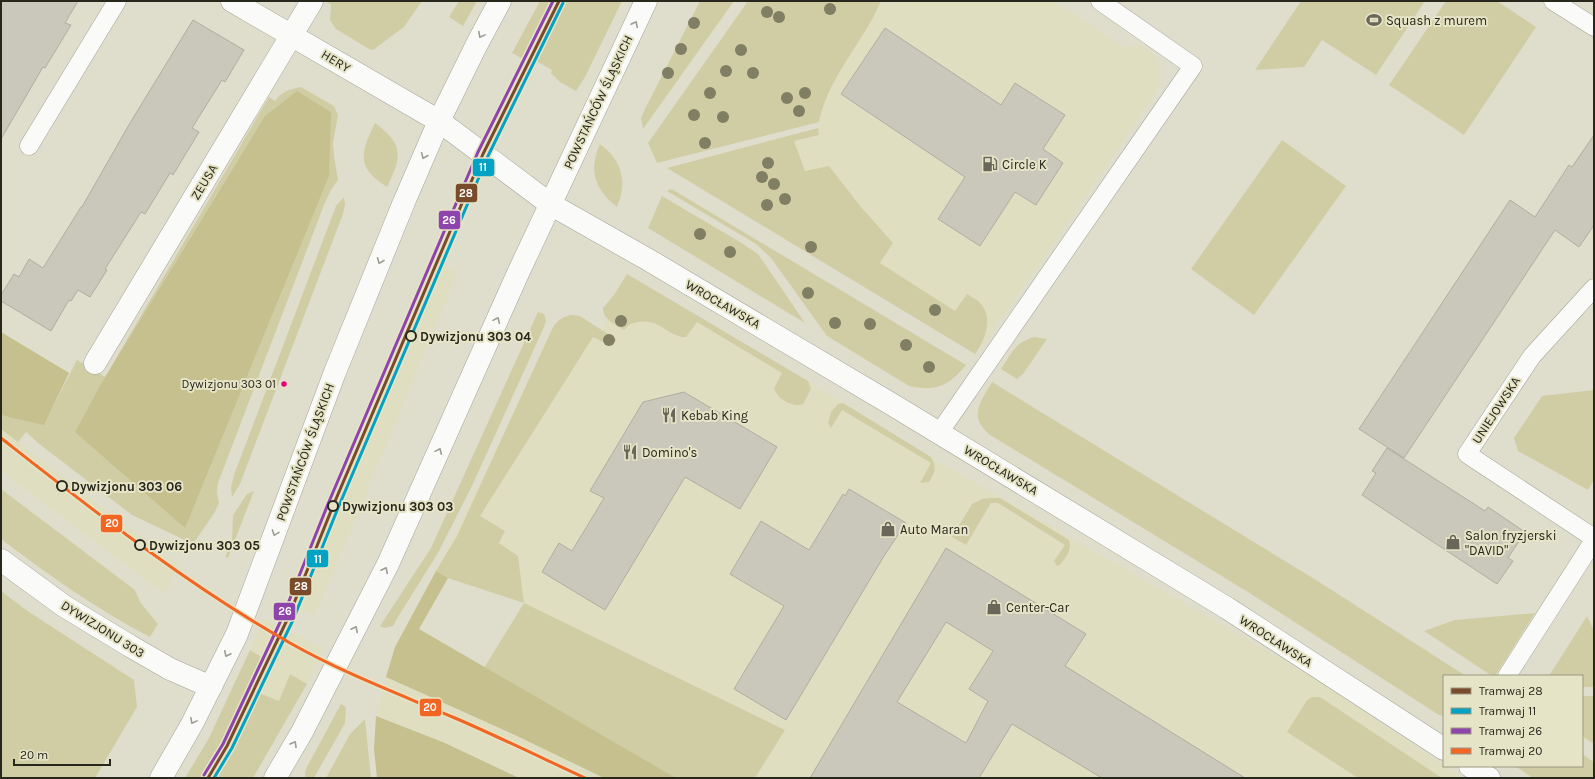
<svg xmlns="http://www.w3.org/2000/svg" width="1595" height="779" font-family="Karla,sans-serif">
	<rect width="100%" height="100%" fill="#dfdecd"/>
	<path fill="#e0dec1" d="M 882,1 L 1054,1 L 1124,47 L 1141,44 L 1156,57 L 1159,66 L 1160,78 L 1159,88 L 1039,265 L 981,347 L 819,249 L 794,141 L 819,135 L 818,128 L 822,108 L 832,85 Z
		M 431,255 L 458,273 L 315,616 L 286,604 Z
		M 636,286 L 808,381 L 931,457 L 1309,675 L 1463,778 L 755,778 L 785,730 L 524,603 L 448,578 L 436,571 L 561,319 L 598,332 Z
		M 1,429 L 178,565 L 165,594 L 1,471 Z
		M 264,618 L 323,649 L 307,684 L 290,675 L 279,701 L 249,689 L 263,658 L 250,650 Z
		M 386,677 L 517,736 L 604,778 L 519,778 L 445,743 L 376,716 Z"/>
	<path fill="#d0cda5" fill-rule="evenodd" d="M 329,1 L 422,1 L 404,27 L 373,50 L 369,49 L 336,29 L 330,20 L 331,5 L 327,2 Z
		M 459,1 L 477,1 L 463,26 L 449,17 Z
		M 540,1 L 622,1 L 585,77 L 576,91 L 560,82 L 551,73 L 552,70 L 524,54 L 521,58 L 512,53 Z
		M 700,1 L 734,1 L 643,129 L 641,118 L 644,111 Z
		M 748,1 L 881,1 C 863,43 828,77 819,122 L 657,163 L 648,143 Z
		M 1301,1 L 1425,1 L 1376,75 L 1322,40 L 1304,67 L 1255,70 Z
		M 1446,1 L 1497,1 L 1536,27 L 1464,135 L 1389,85 Z
		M 301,87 L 334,106 L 338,115 L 333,143 L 334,156 L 338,180 L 331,190 L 324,205 L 218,483 L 217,493 L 219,503 L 215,512 L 193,544 L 132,515 L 38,443 L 26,432 L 18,442 L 1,429 L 1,413 L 4,416 L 44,424 L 77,360 L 105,377 L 269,97 L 275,101 C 282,91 290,89 301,87 ZM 265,116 L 75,432 L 99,387 Z
		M 375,123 C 404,144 402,157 387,187 C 356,167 360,154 375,123 Z
		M 818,128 L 819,135 L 794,141 L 805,171 L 829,166 L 861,207 L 893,243 L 880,263 L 955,311 L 967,294 C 971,297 977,299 980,303 C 994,318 985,340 975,354 L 667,168 Z
		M 1282,140 L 1346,186 L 1254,315 L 1191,269 Z
		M 600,144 C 622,160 628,182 617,207 C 595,190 588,170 600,144 Z
		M 671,189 L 675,191 L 966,365 C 949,386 936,392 909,386 L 827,336 L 771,258 L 756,244 L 667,191 Z
		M 662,196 L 740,242 L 758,254 L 805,323 L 648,228 Z
		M 344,197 L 345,205 L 343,214 L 240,484 L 232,497 L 231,487 L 234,475 L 336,206 Z
		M 627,274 L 808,381 L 811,389 L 803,404 C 792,408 777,399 774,388 L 782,373 L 697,322 L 686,337 C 667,337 661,318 638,322 C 632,323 628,325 624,330 C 615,324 603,320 603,308 L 614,295 Z
		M 538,312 L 544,314 L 546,321 L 544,327 L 472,486 L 438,553 L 398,617 L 393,626 L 384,628 L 380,626 L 431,548 Z
		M 571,315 L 580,316 L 617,340 L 610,345 L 593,337 L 480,516 L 505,531 L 499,543 L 518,556 L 524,603 L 785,730 L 755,778 L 676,778 L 484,668 L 524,603 L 448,578 L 436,571 L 457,536 L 553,327 C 558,320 562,317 571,315 Z
		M 1034,337 L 1047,339 L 1023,374 L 1017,379 L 1001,369 C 1012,353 1014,343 1034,337 Z
		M 992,382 L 1316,580 L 1466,676 L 1444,676 L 1444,716 L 1439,715 L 1248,592 L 990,435 C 968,416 980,403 992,382 Z
		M 1594,390 L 1594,480 L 1588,490 L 1518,451 L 1514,438 L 1542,396 Z
		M 843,403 L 931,457 C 937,467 935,473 929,482 L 920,483 L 931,463 L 842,410 L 831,428 L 828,423 L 831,412 L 838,404 Z
		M 1,489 L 135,590 L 140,602 L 158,624 L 150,637 C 97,610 49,575 1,539 Z
		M 254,491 L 228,558 L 225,557 L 232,541 L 233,515 L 247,494 Z
		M 991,498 L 1000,498 L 1069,540 C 1072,551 1066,557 1060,565 L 1057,566 L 1054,561 L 1065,545 L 998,503 L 991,503 L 966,545 L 952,537 L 972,504 L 982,499 Z
		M 1,591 L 29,612 L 134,680 L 137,707 L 95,778 L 1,778 Z
		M 1535,613 L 1495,676 L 1492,676 L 1424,631 L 1455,620 Z
		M 1587,616 L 1594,630 L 1594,687 L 1582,687 L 1582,676 L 1549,676 Z
		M 250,650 L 263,658 L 249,689 L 279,701 L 290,674 L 307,684 L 253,778 L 185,778 L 209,738 Z
		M 1582,696 L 1594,696 L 1594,744 L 1582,736 Z
		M 1312,697 L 1320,697 L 1442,778 L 1358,778 L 1287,732 L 1307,700 Z
		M 341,704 L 346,707 L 345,723 L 314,778 L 305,778 L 305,771 L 308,765 Z
		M 365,719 L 371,778 L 326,778 L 350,734 Z
		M 1582,754 L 1594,762 L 1594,778 L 1533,778 L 1515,766 L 1582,766 Z"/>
	<path fill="#c5c08d" d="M 297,91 L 331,112 L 329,176 L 185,528 L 75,432 L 99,387 L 265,116 Z
		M 1,332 L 69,373 L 44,425 L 4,416 L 1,413 Z
		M 436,571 L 448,578 L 419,629 L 676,778 L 604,778 L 517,736 L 386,677 L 395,647 Z
		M 376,716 L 445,743 L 519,778 L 377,778 L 374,749 Z"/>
	<path fill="#c9c8bb" stroke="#afaea0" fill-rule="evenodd" d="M 1,1 L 78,1 L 65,23 L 71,25 L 45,68 L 43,67 L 1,139 Z
		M 193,20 L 244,50 L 225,82 L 222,80 L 192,128 L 199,132 L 173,175 L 170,173 L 145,214 L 141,212 L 105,269 L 107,270 L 90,297 L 78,290 L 71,301 L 69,300 L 51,331 L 1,301 L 1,295 L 14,274 L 19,277 L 29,259 L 43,268 L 81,207 L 82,207 L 130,123 Z
		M 885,28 L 1001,105 L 1015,83 L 1065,115 L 1043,149 L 1063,163 L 1036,205 L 1015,192 L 980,246 L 938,219 L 965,177 L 841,94 Z
		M 1594,135 L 1594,225 L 1579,247 L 1555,230 L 1404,458 L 1359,429 L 1510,200 L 1535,217 L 1569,165 L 1572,167 Z
		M 684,392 L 777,447 L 740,509 L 685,477 L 605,610 L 542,572 L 559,543 L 572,551 L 604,498 L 590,491 L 643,402 Z
		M 1387,448 L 1485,511 L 1488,507 L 1525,532 L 1508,558 L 1513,561 L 1497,584 L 1362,495 L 1376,473 L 1372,471 Z
		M 849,489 L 906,523 L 884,556 L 786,720 L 734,689 L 784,606 L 730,574 L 761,521 L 809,550 L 843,494 L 845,496 Z
		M 946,548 L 1086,634 L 1065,666 L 1245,778 L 1102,778 L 1012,724 L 979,778 L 810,778 ZM 946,622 L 993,651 L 969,689 L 988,701 L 966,743 L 897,702 Z"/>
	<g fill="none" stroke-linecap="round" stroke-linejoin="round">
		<g stroke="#a5a497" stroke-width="19">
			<path id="service" d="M 1553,1 L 1594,27
				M 29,146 L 117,1
				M 1594,288 L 1532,356 L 1467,454 L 1594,538
				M 939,433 L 1193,66 L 1100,1
				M 1507,676 L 1594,540"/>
		</g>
		<g stroke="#a5a497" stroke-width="23">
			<path id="minor" d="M 232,1 L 439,121
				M 95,363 L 312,1
				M 1,560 L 64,606 L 130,646 L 170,669 L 211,687"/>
		</g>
		<g stroke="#a5a497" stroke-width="23">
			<path id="tertiary" d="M 439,121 L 550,204 L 647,259 L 893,405 L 1227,608 L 1444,749
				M 1470,766 L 1489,778"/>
		</g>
		<g stroke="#a5a497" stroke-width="23">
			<path id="secondary" d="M 161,778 L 192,724 L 237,634 L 335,372 L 404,202 L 439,121 L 477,44 L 500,1
				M 275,778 L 302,732 L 388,564 L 519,271 L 646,1"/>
		</g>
		<use href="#service" stroke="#fafaf8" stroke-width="18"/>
		<use href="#minor" stroke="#fafaf8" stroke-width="22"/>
		<use href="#tertiary" stroke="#fafaf8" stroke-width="22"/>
		<use href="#secondary" stroke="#fafaf8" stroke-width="22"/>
		<g stroke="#e6e4c6" stroke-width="6">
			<path id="tram-1" d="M 208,778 L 227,746 L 288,618 L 333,506 L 483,154 L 559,1"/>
		</g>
		<g stroke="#e6e4c6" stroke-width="6">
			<path id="tram-2" d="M 214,778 L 232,748 L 293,620 L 338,508 L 488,156 L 563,3"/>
		</g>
		<g stroke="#e6e4c6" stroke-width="6">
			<path id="tram-3" d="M 204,775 L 223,744 L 283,616 L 328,504 L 478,152 L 553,1"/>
		</g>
		<g stroke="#e6e4c6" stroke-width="6">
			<path id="tram-4" d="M 1,438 C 94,511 187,585 290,643 C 343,673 399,694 455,718 C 499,737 542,758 585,778"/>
		</g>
		<use href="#tram-1" stroke="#7a4b2a" stroke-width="3"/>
		<use href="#tram-2" stroke="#02a2c5" stroke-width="3"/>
		<use href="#tram-3" stroke="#8e44ad" stroke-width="3"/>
		<use href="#tram-4" stroke="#f26522" stroke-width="3"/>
	</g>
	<g fill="#807e63">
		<circle cx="830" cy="9" r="6"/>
		<circle cx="767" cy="12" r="6"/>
		<circle cx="779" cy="17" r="6"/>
		<circle cx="694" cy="23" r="6"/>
		<circle cx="681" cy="49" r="6"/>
		<circle cx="741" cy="50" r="6"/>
		<circle cx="726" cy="71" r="6"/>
		<circle cx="668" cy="73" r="6"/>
		<circle cx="753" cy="73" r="6"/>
		<circle cx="710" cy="93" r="6"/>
		<circle cx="805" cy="93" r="6"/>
		<circle cx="787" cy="98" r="6"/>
		<circle cx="799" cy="111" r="6"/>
		<circle cx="694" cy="115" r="6"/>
		<circle cx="723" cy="117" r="6"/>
		<circle cx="705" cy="143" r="6"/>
		<circle cx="768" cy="163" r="6"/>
		<circle cx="762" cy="177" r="6"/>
		<circle cx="774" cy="184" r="6"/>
		<circle cx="785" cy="199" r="6"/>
		<circle cx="767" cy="205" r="6"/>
		<circle cx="700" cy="234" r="6"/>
		<circle cx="811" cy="247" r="6"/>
		<circle cx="730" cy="252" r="6"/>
		<circle cx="808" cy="293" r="6"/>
		<circle cx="935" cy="310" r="6"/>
		<circle cx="621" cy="321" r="6"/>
		<circle cx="835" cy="323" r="6"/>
		<circle cx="870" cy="324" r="6"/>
		<circle cx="609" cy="340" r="6"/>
		<circle cx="906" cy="345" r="6"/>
		<circle cx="929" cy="367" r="6"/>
	</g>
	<defs><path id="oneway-chevron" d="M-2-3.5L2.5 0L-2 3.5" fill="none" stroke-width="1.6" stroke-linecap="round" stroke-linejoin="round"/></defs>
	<g stroke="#9c9b95">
		<use href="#oneway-chevron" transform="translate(635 24) rotate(-64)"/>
		<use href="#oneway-chevron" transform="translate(481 35) rotate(118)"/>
		<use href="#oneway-chevron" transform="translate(424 156) rotate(113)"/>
		<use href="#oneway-chevron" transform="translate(380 261) rotate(112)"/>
		<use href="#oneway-chevron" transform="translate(497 320) rotate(-66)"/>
		<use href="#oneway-chevron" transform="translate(439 451) rotate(-66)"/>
		<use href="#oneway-chevron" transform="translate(275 533) rotate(110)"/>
		<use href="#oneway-chevron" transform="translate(385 570) rotate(-63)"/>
		<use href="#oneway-chevron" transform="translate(355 629) rotate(-63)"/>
		<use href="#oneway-chevron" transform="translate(227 654) rotate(116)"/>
		<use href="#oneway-chevron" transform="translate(193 721) rotate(118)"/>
		<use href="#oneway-chevron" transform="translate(294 744) rotate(-60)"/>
	</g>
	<defs>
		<g id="stadium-bare" transform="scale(1.2)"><path d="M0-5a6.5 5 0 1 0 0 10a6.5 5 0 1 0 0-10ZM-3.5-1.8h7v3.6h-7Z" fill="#68675a" stroke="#e6e4c6" stroke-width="2.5" paint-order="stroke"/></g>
		<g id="fuel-bare" transform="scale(1.2)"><path d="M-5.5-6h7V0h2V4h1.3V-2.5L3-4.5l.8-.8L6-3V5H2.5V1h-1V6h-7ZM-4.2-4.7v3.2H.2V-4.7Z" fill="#68675a" stroke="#e6e4c6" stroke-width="2.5" paint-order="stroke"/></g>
		<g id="restaurant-bare" transform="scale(1.2)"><path d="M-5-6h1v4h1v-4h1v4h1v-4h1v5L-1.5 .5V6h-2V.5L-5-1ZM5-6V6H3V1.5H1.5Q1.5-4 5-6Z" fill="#68675a" stroke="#e6e4c6" stroke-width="2.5" paint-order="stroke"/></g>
		<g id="shop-bare" transform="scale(1.2)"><path d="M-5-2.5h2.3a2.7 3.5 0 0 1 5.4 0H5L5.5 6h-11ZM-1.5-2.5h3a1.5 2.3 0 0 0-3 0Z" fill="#68675a" stroke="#e6e4c6" stroke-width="2.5" paint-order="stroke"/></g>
	</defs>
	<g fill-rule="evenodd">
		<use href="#stadium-bare" x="1374" y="20"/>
		<use href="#fuel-bare" x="990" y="164"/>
		<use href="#restaurant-bare" x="669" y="415"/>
		<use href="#restaurant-bare" x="630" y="452"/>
		<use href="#shop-bare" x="888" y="529"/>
		<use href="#shop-bare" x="1453" y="542"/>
		<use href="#shop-bare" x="994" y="607"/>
	</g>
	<g fill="#e6e4c6" stroke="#28271c" stroke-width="2">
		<circle cx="411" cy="336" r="5"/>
		<circle cx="62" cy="486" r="5"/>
		<circle cx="333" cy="506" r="5"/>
		<circle cx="140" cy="545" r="5"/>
	</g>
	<circle fill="#e5007d" stroke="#e6e4c6" stroke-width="1.5" cx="284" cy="384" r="3.5"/>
	<g text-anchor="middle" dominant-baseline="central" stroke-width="4" stroke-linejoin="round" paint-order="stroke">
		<g font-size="12" fill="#28271c" stroke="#e6e4c6" text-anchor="end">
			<text x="276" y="384">Dywizjonu 303 01</text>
		</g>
		<g font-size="13" fill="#28271c" stroke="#e6e4c6" text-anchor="start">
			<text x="1386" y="20">Squash z murem</text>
			<text x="1002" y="164">Circle K</text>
			<text x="681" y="415">Kebab King</text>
			<text x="642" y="452">Domino's</text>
			<text x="900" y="529">Auto Maran</text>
			<text x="1465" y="535">Salon fryzjerski<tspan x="1465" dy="15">"DAVID"</tspan></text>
			<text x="1006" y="607">Center-Car</text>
		</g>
		<g font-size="13" fill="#28271c" stroke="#e6e4c6">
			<text transform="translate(336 61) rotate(31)">HERY</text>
			<text transform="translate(598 102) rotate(-65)">POWSTAŃCÓW ŚLĄSKICH</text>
			<text transform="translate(204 182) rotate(-59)">ZEUSA</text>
			<text transform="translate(723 304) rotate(30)">WROCŁAWSKA</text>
			<text transform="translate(1496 410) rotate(-57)">UNIEJOWSKA</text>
			<text transform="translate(305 452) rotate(-70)">POWSTAŃCÓW ŚLĄSKICH</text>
			<text transform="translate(1001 470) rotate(31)">WROCŁAWSKA</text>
			<text transform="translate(103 629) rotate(32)">DYWIZJONU 303</text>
			<text transform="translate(1276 641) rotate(33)">WROCŁAWSKA</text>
		</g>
		<g font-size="13" font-weight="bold" fill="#28271c" stroke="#e6e4c6" text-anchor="start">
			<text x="420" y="336">Dywizjonu 303 04</text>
			<text x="71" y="486">Dywizjonu 303 06</text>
			<text x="342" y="506">Dywizjonu 303 03</text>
			<text x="149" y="545">Dywizjonu 303 05</text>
		</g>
	</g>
	<g stroke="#e6e4c6" stroke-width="1.5">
		<rect x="472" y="158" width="23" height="19" rx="4" fill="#02a2c5"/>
		<rect x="455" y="183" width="23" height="20" rx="4" fill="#7a4b2a"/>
		<rect x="438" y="210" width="23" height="20" rx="4" fill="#8e44ad"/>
		<rect x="100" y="514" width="23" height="19" rx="4" fill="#f26522"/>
		<rect x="306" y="549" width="23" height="19" rx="4" fill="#02a2c5"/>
		<rect x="289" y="577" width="23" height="19" rx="4" fill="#7a4b2a"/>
		<rect x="273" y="602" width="23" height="19" rx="4" fill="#8e44ad"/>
		<rect x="419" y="698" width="23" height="19" rx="4" fill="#f26522"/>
	</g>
	<g font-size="11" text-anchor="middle" font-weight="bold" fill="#fff">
		<text x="483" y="171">11</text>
		<text x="466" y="197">28</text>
		<text x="449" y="224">26</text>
		<text x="112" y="527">20</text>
		<text x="318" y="563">11</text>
		<text x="301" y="590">28</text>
		<text x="285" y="615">26</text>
		<text x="430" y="711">20</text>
	</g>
	<rect width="1595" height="779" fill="none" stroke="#28271c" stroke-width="4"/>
	<rect x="1443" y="675" width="140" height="92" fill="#e6e4c6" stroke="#9a9882"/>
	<rect x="1451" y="688" width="20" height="6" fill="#7a4b2a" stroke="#9a9882"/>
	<text x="1479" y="695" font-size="12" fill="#28271c">Tramwaj 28</text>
	<rect x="1451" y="708" width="20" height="6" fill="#02a2c5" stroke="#9a9882"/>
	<text x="1479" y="715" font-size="12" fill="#28271c">Tramwaj 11</text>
	<rect x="1451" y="728" width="20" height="6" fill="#8e44ad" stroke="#9a9882"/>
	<text x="1479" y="735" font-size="12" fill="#28271c">Tramwaj 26</text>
	<rect x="1451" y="748" width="20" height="6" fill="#f26522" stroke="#9a9882"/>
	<text x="1479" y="755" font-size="12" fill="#28271c">Tramwaj 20</text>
	<path d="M14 759v6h96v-6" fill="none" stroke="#28271c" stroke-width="2"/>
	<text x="20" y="759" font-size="12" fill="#28271c" stroke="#e6e4c6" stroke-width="3" paint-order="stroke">20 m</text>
</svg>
